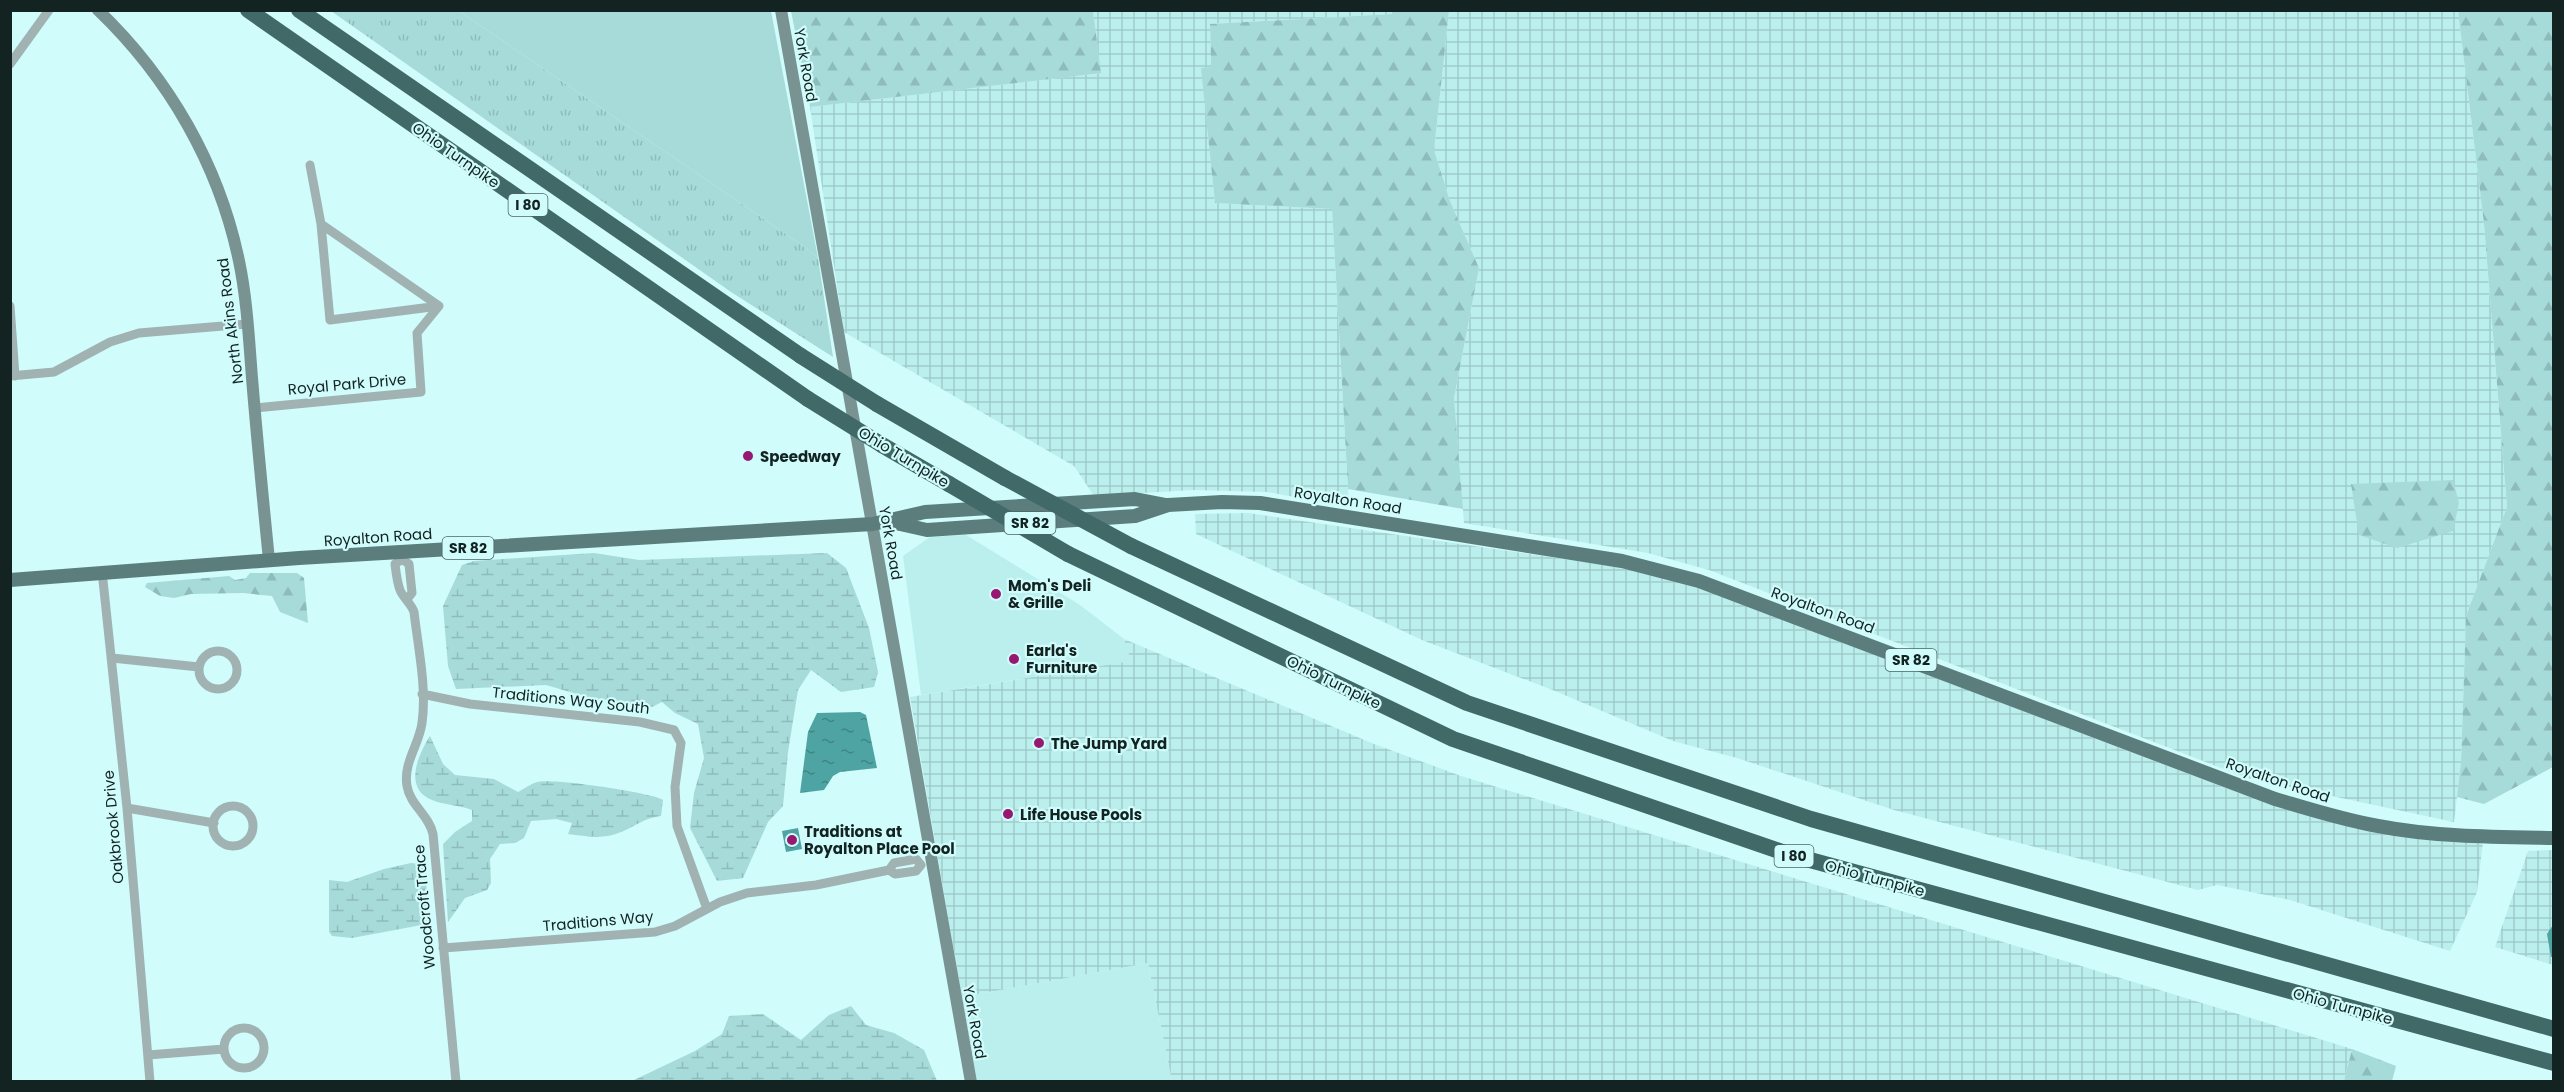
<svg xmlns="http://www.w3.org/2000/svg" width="2564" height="1092" font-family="Poppins,sans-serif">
	<defs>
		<pattern id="industrial-grid" width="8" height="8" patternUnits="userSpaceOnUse" patternTransform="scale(1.5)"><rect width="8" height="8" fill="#baefed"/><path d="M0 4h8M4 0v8" fill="none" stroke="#9fcdcb"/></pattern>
		<pattern id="grass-tufts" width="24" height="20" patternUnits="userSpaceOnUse" patternTransform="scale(1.5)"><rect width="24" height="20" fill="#a6dbd9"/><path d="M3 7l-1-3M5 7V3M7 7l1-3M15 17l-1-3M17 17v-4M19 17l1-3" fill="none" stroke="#8ebcba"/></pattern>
		<pattern id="forest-firs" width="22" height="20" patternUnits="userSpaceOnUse" patternTransform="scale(1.5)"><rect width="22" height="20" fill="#a6dbd9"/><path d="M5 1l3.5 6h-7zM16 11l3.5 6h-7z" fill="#8ebcba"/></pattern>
		<pattern id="wetland-marsh" width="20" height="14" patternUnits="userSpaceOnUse" patternTransform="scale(1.5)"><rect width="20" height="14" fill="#a6dbd9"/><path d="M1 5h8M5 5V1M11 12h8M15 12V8" fill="none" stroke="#8ebcba"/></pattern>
		<pattern id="water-ripples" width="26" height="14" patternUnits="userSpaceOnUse" patternTransform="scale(1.5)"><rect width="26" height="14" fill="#4ea4a3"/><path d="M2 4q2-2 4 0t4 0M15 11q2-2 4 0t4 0" fill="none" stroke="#3f8584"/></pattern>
	</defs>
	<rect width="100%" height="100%" fill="#d0fcfb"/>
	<path fill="#baefed" d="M 966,535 L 1080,605 L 1124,639 L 1132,661 L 921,695 L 903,556 L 930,537 Z
		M 1148,963 L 1172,1081 L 977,1081 L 962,997 Z"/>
	<path fill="url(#industrial-grid)" d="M 1093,11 L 1392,11 L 1392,14 L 1210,24 L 1211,68 L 1202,68 L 1215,203 L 1332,209 L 1349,507 L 1267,492 L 1193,490 L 1094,496 L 1074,466 L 844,332 L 810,107 L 1100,73 Z
		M 1449,11 L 2458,11 L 2484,224 L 2507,507 L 2466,616 L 2461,762 L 2454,822 L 2247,778 L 1709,570 L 1648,553 L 1464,523 L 1454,398 L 1479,268 L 1450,201 L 1434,150 Z
		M 1248,513 L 1619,567 L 1676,579 L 2244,795 L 2366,828 L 2483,842 L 2477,892 L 2450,951 L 2290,900 L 2217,885 L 2198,890 L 1894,810 L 1737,758 L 1673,741 L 1555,691 L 1422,640 L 1196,534 L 1195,514 Z
		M 1124,639 L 1374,744 L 1461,776 L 2352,1049 L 2344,1081 L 1172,1081 L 1148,963 L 962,997 L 910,697 L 1131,661 Z
		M 2553,850 L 2553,965 L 2495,947 L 2528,851 Z"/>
	<path fill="url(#grass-tufts)" d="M 331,11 L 459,11 L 802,245 L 818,258 L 833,357 L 731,292 Z"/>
	<path fill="url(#forest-firs)" d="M 791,11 L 1093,11 L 1101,73 L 810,107 Z
		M 1392,11 L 1449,11 L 1434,150 L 1450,201 L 1479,268 L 1454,398 L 1463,509 L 1348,489 L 1332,209 L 1215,203 L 1201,68 L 1211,67 L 1210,24 L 1392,14 Z
		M 2458,11 L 2554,11 L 2553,767 L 2484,804 L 2457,797 L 2461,762 L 2466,616 L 2507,507 L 2484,224 Z
		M 2453,480 L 2459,503 L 2453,531 L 2397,548 L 2359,535 L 2351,484 Z
		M 250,573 L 297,573 L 304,578 L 308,623 L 280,612 L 272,596 L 243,593 L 191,594 L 174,598 L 160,596 L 145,587 L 147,583 L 229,576 L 235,580 L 246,578 Z
		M 2352,1049 L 2396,1066 L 2392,1081 L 2344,1081 Z"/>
	<path fill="url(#wetland-marsh)" d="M 594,553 L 639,560 L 827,553 L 846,568 L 869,628 L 878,672 L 874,687 L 841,692 L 811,670 L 798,690 L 788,752 L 783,806 L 768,822 L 743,878 L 717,881 L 690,828 L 694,793 L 704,758 L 698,724 L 675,713 L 662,702 L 652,707 L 587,697 L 546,685 L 456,689 L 448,666 L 443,606 L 462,565 L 474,561 Z
		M 430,736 L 443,764 L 455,775 L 494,779 L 518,792 C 524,789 532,783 538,782 C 553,778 653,793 663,800 L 661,816 C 644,818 636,826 621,832 C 604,840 585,836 568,834 L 572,823 L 556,819 L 531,821 L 524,838 L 515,843 L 500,844 L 490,859 L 491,883 L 487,890 L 465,898 L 448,922 L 443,844 L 455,832 L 472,821 L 472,810 C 459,805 444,805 432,800 C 403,788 418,755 430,736 Z
		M 411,863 L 426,865 L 427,924 L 352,938 L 332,936 L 329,932 L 329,880 L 347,882 L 384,869 Z
		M 851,1006 L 866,1025 L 894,1033 L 924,1050 L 937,1081 L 632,1081 L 695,1051 L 722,1034 L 729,1016 L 763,1014 L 801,1040 L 829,1015 Z"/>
	<path fill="#a6dbd9" d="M 459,11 L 771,11 L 818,258 L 802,245 Z"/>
	<path fill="url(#water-ripples)" d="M 860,712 L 866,715 L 877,768 L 840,772 L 833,776 L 824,790 L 800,793 L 808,732 L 817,713 Z
		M 798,828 L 802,849 L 786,852 L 782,831 Z
		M 2553,925 L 2553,957 L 2551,957 L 2547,934 Z"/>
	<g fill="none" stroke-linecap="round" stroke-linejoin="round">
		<path stroke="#a0b2b2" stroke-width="9" d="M 10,64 L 49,10
			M 310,165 L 321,224 L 330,320 L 439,306
			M 321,224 L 439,306
			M 10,306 L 15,376
			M 10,376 L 54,372 L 110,342 L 139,333 L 247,324
			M 255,408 L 421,392 L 417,333 L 439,306
			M 102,571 L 127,808 L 150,1082
			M 408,598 L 412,593 L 409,564 L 402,559 L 395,564 C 396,573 397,582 400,590 C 403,598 411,603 414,612 C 418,647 427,688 422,723 C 419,745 403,763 407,786 C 410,805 429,815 433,834 L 456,1082
			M199 670a19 19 0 1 1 38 0a19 19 0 1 1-38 0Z
			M 112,658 L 199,667
			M 422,694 L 470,704 L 640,722 L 674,730 L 681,743 L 675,787 L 677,826 L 707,909
			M213 826a20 20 0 1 1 40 0a20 20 0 1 1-40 0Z
			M 127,808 L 214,823
			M 443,948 L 655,932 L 675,926 L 720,902 L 747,893 L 816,885 L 889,870 L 895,874 L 916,871 L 921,865 L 916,859 L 894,863 L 889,870
			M224 1048a20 20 0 1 1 40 0a20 20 0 1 1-40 0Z
			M 148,1055 L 224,1049"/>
		<path stroke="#789392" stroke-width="12" d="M 98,10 C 169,78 219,165 239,261 C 247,299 249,340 252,378 C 257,439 263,500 269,560
			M 781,10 L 971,1082"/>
		<path stroke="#5b7d7c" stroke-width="14" d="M 891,522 L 927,530 L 1135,516 L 1168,505 L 1222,502 L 1260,503 L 1622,561 L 1699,581 L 2275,799 C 2309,809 2343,820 2378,826 C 2435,837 2495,837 2554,838
			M 10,580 L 299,558 L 873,524 L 925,512 L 1135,499 L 1166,505"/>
		<path stroke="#416968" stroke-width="16" d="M 248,10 L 808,399
			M 299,10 L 801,356
			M 877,404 L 1005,478
			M 882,445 L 949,484
			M 1131,546 L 1467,703 L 1811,819 L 2554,1029
			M 1068,554 L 1453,739 L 1788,854 L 2554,1063"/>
		<path stroke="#416968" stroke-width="16" d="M 801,356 L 877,404
			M 808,399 L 882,445
			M 1005,478 L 1131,546
			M 949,484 L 1068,554"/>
	</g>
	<g fill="#961871" stroke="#d0fcfb" stroke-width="2">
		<circle cx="748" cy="456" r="6"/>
		<circle cx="996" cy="594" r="6"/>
		<circle cx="1014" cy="659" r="6"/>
		<circle cx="1039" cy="743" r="6"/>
		<circle cx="1008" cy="814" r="6"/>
		<circle cx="792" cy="840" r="6"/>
	</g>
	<g text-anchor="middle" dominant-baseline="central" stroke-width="4.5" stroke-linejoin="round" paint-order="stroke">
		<g fill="#d0fcfb" stroke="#4b6463" stroke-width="1.5">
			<rect x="508.5" y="194" width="39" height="22" rx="4.5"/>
			<rect x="1004.5" y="512" width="51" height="22" rx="4.5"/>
			<rect x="442.5" y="537" width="51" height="22" rx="4.5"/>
			<rect x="1885.5" y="649" width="51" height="22" rx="4.5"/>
			<rect x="1774.5" y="845" width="39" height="22" rx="4.5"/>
		</g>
		<g font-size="14" font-weight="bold" fill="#122322">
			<text x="528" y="205">I 80</text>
			<text x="1030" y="523">SR 82</text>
			<text x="468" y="548">SR 82</text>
			<text x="1911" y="660">SR 82</text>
			<text x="1794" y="856">I 80</text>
		</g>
		<g font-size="15" fill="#122322" stroke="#d0fcfb">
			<text transform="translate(806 65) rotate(80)">York Road</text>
			<text transform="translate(456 155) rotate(35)">Ohio Turnpike</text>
			<text transform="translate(230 321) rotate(-97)">North Akins Road</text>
			<text transform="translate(347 384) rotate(-5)">Royal Park Drive</text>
			<text transform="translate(904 457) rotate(31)">Ohio Turnpike</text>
			<text transform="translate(1348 500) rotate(9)">Royalton Road</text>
			<text transform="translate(378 537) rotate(-4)">Royalton Road</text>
			<text transform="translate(891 543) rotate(80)">York Road</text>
			<text transform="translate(1823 610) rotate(20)">Royalton Road</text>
			<text transform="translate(1334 682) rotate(26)">Ohio Turnpike</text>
			<text transform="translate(571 700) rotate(6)">Traditions Way South</text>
			<text transform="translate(2278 780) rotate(19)">Royalton Road</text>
			<text transform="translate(113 827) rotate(-95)">Oakbrook Drive</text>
			<text transform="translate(1875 878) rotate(15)">Ohio Turnpike</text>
			<text transform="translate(424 907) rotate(-95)">Woodcroft Trace</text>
			<text transform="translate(598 921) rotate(-5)">Traditions Way</text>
			<text transform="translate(2343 1006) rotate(15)">Ohio Turnpike</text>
			<text transform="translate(975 1022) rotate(80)">York Road</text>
		</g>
		<g font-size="15" font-weight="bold" fill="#122322" stroke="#d0fcfb" text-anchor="start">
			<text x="760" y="456">Speedway</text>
			<text x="1008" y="585">Mom's Deli<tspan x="1008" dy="17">&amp; Grille</tspan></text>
			<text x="1026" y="650">Earla's<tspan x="1026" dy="17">Furniture</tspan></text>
			<text x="1051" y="743">The Jump Yard</text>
			<text x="1020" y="814">Life House Pools</text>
			<text x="804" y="831">Traditions at<tspan x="804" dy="17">Royalton Place Pool</tspan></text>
		</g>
	</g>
	<rect width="2564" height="1092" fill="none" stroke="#122322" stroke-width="24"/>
</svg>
